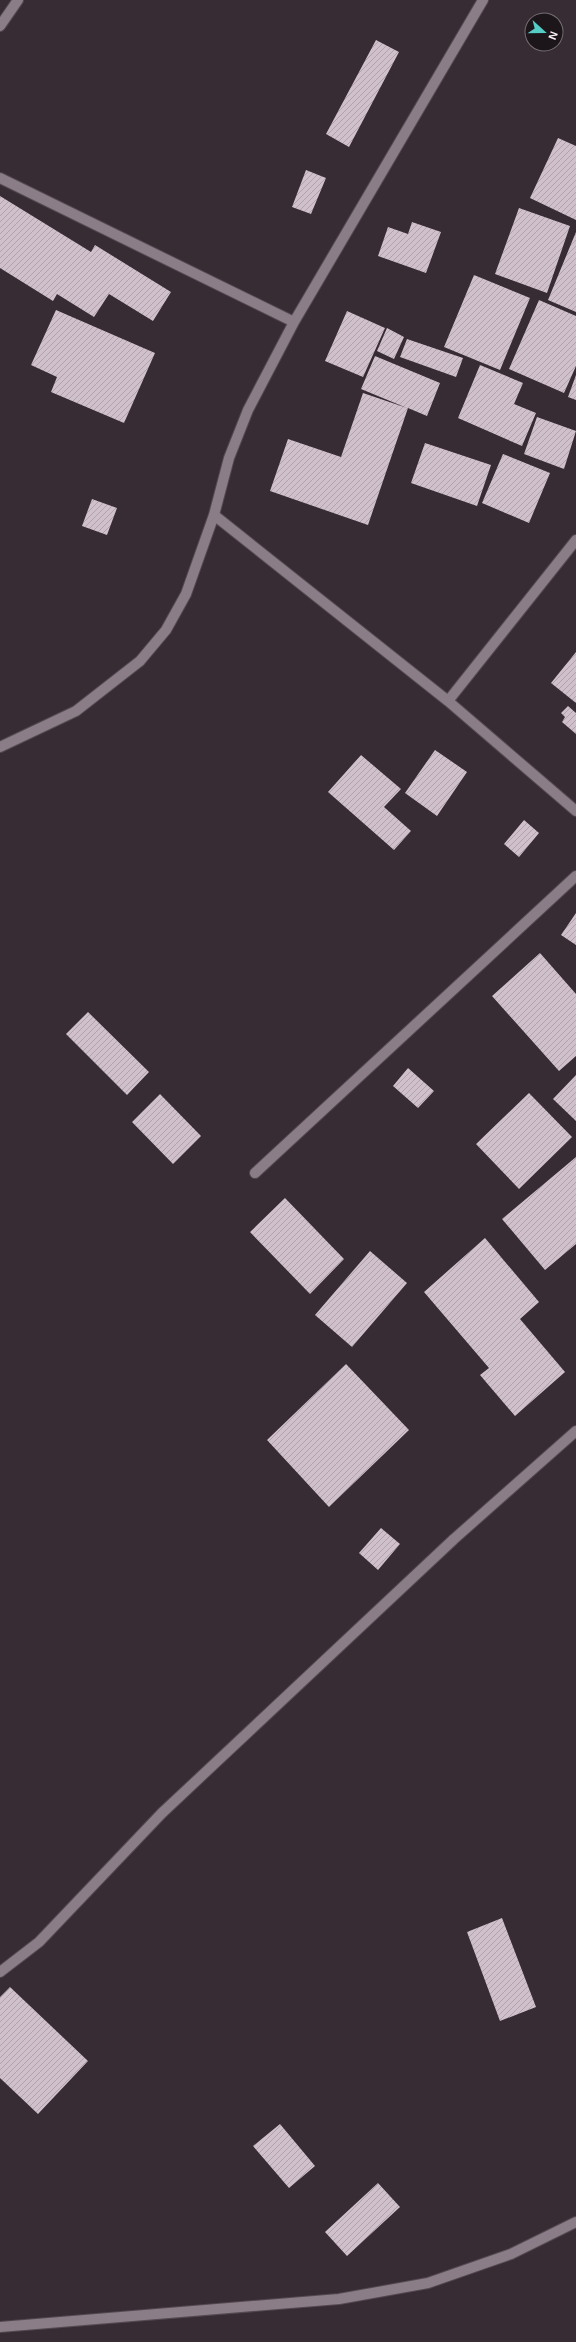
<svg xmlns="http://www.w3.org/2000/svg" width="576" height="2342" font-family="Helvetica,sans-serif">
	<defs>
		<pattern id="building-hatch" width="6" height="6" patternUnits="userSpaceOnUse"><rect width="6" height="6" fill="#d0c0cb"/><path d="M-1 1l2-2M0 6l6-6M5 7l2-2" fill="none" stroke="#afa2ab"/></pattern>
	</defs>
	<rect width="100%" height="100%" fill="#382c34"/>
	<path fill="url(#building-hatch)" d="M 376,40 L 399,52 L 349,147 L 326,134 Z
		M 558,138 L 576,146 L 576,220 L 530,198 Z
		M 306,170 L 326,178 L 311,214 L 292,207 Z
		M 0,196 L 91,252 L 95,245 L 171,292 L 153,321 L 109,294 L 94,317 L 57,294 L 53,301 L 0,268 Z
		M 519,208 L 570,226 L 547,293 L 495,274 Z
		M 412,222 L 441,232 L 426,273 L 378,256 L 388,227 L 408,234 Z
		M 576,232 L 576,312 L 548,300 Z
		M 474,275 L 530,298 L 500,370 L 444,347 Z
		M 539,300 L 576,316 L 576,366 L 564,393 L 509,369 Z
		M 56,310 L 155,353 L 124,423 L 51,392 L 57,377 L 31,365 Z
		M 347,311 L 385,328 L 363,377 L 325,361 Z
		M 387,328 L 404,337 L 394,359 L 377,351 Z
		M 407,339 L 463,358 L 456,377 L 400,357 Z
		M 375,356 L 440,383 L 427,416 L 408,408 L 368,525 L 270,491 L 288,439 L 341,457 L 363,393 L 407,408 L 361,389 Z
		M 480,365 L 523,383 L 514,404 L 536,413 L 522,446 L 458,418 Z
		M 576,375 L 576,400 L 568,397 Z
		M 537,417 L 576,431 L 564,469 L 524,454 Z
		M 425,443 L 491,465 L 477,506 L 411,483 Z
		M 503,454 L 550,473 L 529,523 L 482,503 Z
		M 92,499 L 117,508 L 107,535 L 82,526 Z
		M 576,652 L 576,703 L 551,683 Z
		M 568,706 L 576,713 L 576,734 L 562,722 L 565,717 L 561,713 Z
		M 435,750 L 467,772 L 437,816 L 405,793 Z
		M 361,755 L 401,789 L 384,807 L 411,831 L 394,850 L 328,792 Z
		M 524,820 L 539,833 L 519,857 L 504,844 Z
		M 576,913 L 576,945 L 561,935 Z
		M 540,953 L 576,994 L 576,1056 L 559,1071 L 492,996 Z
		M 88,1012 L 149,1072 L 127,1095 L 66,1034 Z
		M 408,1068 L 434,1091 L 418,1108 L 393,1086 Z
		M 576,1075 L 576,1121 L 553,1099 Z
		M 529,1093 L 572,1137 L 519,1189 L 476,1144 Z
		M 160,1094 L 201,1136 L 173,1164 L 132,1122 Z
		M 576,1157 L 576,1244 L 545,1270 L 502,1219 Z
		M 285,1198 L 344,1259 L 310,1294 L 250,1232 Z
		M 485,1238 L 539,1302 L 520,1319 L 565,1372 L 515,1416 L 480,1375 L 489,1368 L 424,1292 Z
		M 370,1251 L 407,1283 L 352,1347 L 315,1315 Z
		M 346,1364 L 409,1430 L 329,1507 L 267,1440 Z
		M 381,1528 L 400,1544 L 378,1570 L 359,1553 Z
		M 502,1918 L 536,2007 L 500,2021 L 467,1932 Z
		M 10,1987 L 88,2061 L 38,2114 L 0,2078 L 0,1997 Z
		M 280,2124 L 315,2166 L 289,2188 L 253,2146 Z
		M 378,2183 L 400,2207 L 347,2256 L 325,2232 Z"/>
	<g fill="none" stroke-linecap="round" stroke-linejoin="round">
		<g stroke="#544951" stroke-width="12">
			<path id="minor" d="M 0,26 L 18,0
				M 0,178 L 294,322
				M 214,515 L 448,701 L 576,811
				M 448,701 L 576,540
				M 0,747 L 76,711 L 140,661 L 166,630 L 186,594 L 214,515 L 229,458 L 248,410 L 294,322 L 483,0
				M 255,1173 L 576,876
				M 0,1972 L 39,1942 L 162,1813 L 454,1539 L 576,1431
				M 0,2327 L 339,2299 L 428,2283 L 511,2254 L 576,2222"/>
		</g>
		<use href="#minor" stroke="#8b7d87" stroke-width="10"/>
	</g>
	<g transform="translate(544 32) rotate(111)"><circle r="19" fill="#1c161a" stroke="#756e73"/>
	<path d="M0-3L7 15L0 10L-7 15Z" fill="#54cdc7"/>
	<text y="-6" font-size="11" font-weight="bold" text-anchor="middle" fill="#faf2f8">N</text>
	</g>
</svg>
